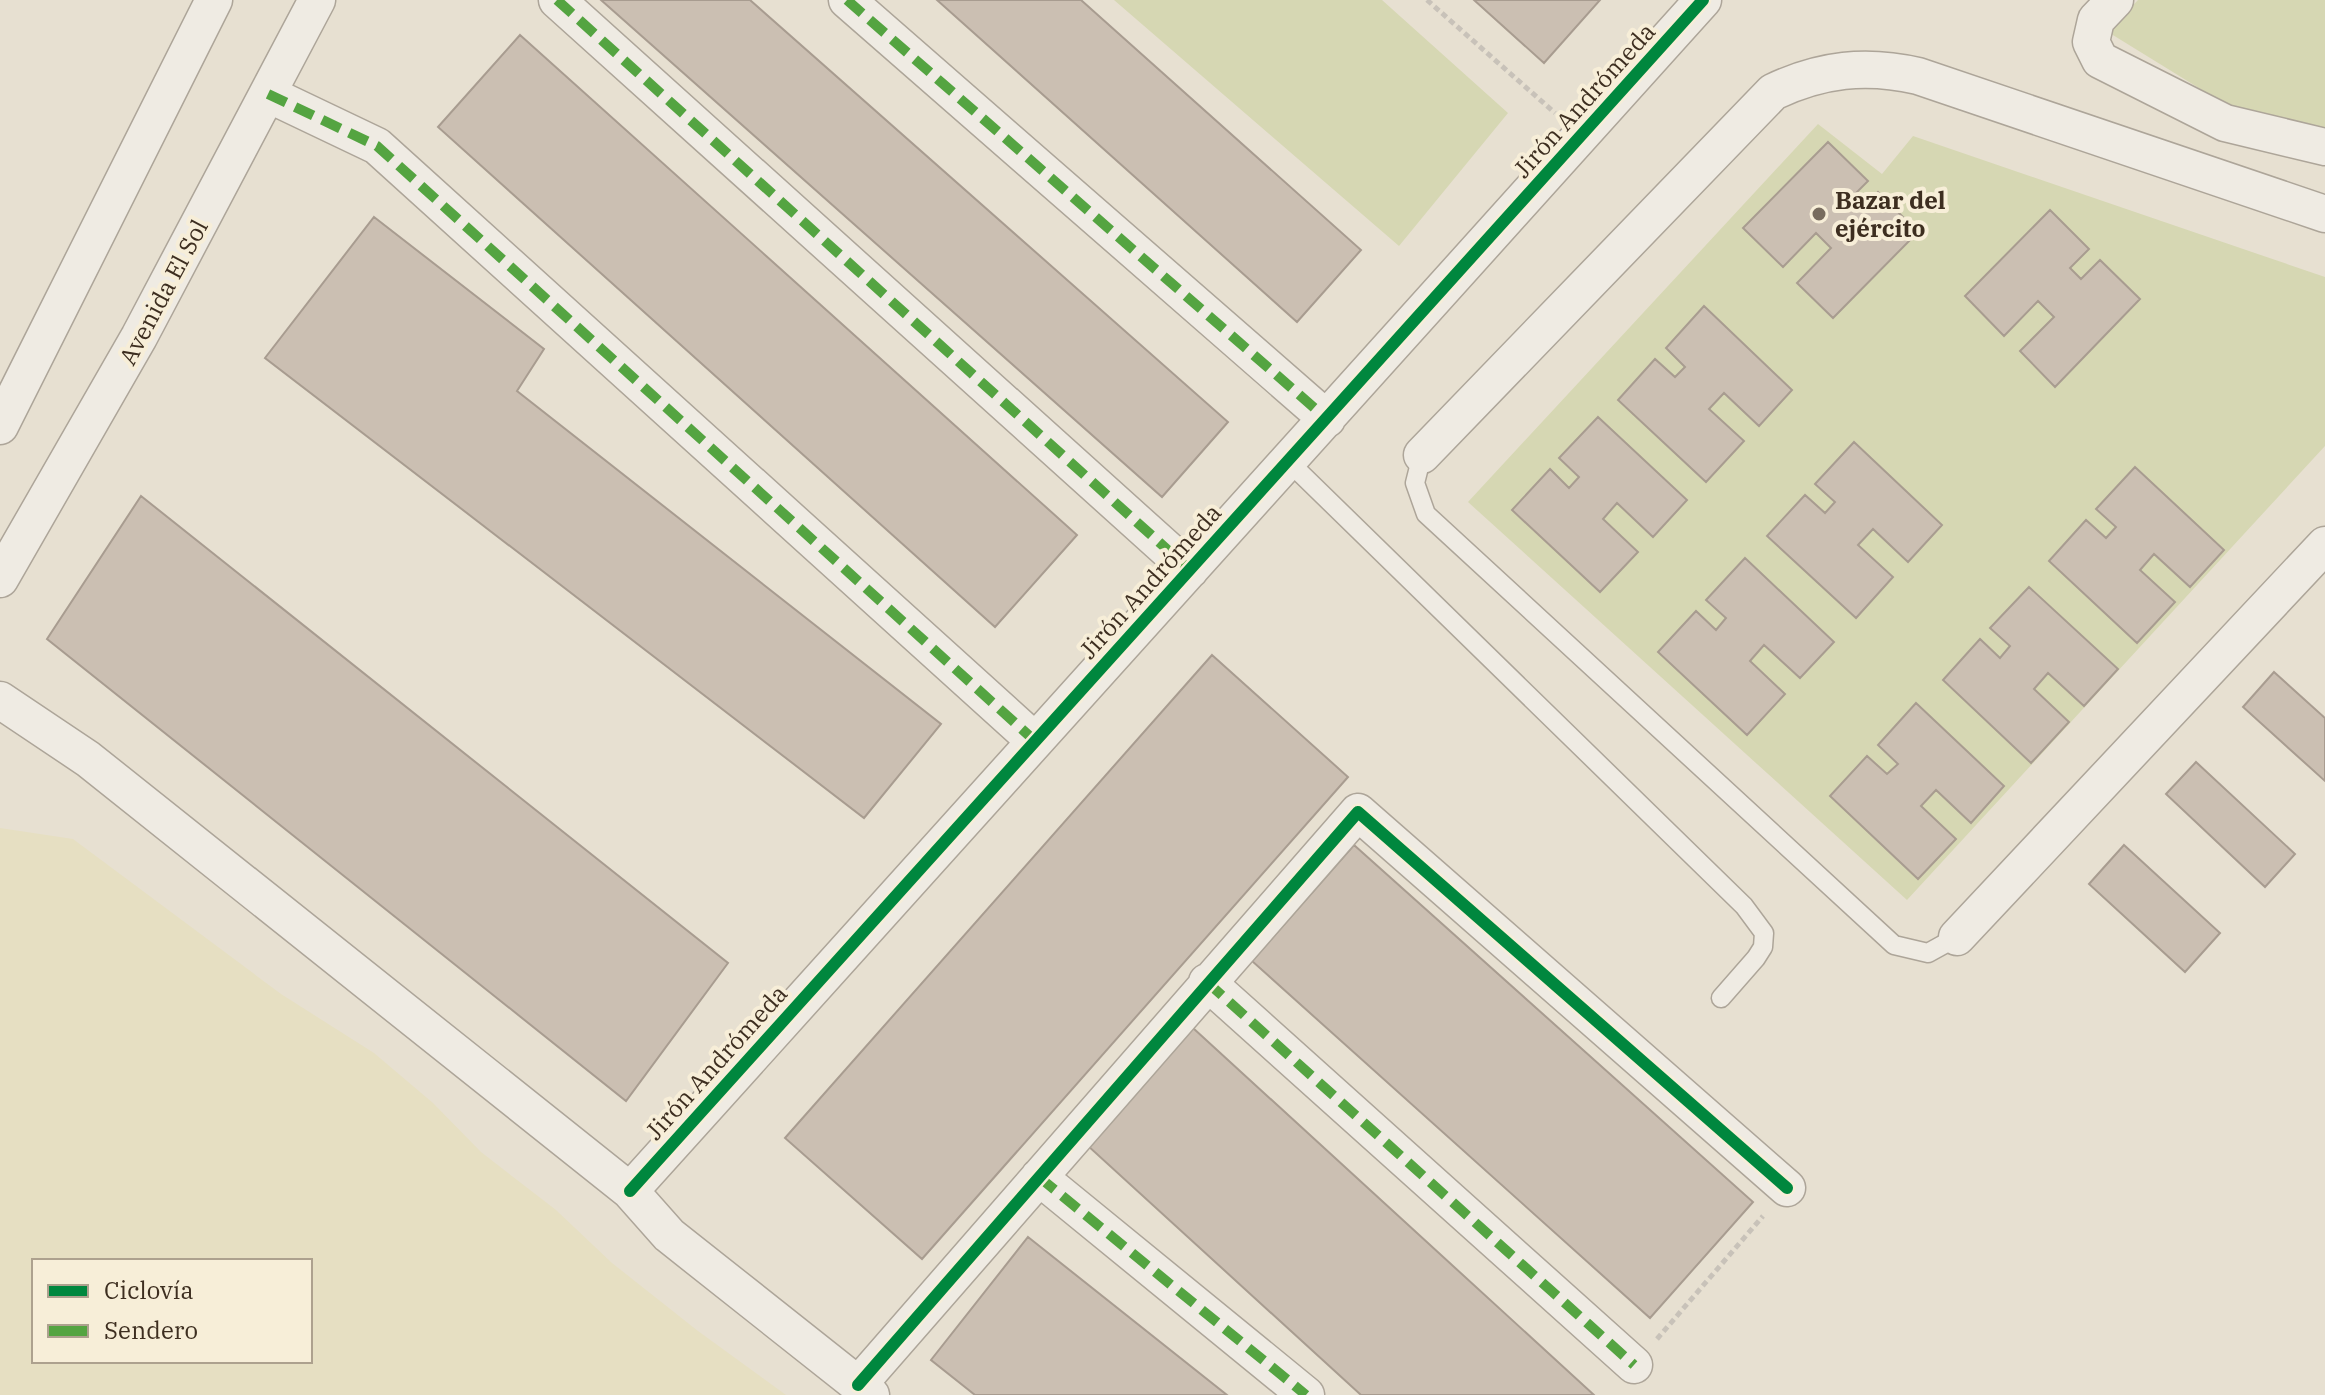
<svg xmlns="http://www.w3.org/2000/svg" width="2325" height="1395" font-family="'IBM Plex Serif',serif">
	<rect width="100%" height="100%" fill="#e7e0d1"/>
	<path fill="#e6dfc2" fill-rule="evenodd" d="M 0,828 L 73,839 L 281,994 L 374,1053 L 433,1103 L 481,1152 L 556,1210 L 612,1263 L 698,1331 L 786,1395 L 0,1395 ZM 34,1261 L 310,1261 L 310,1361 L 34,1361 Z"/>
	<path fill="#d6d7b3" d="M 1114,0 L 1382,0 L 1508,113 L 1399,246 Z
		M 2138,0 L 2325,0 L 2325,128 L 2228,106 L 2108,32 Z
		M 1818,124 L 1882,174 L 1913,136 L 2325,277 L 2325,446 L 1907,900 L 1468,502 Z"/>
	<path fill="#cbbfb2" stroke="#a89c90" stroke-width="2" d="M 601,0 L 750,0 L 1228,422 L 1162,497 Z
		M 937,0 L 1081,0 L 1361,250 L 1297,322 Z
		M 1474,0 L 1600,0 L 1544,63 Z
		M 520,35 L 1077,535 L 995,627 L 438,127 Z
		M 1828,142 L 1868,181 L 1849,200 L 1859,211 L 1878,192 L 1918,232 L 1833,318 L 1797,283 L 1831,248 L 1816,233 L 1783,267 L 1743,228 Z
		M 2050,210 L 2089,249 L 2070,268 L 2081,279 L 2100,260 L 2140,299 L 2055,387 L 2020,351 L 2054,317 L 2038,301 L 2004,336 L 1965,296 Z
		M 374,217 L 544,349 L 517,391 L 941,724 L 864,818 L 265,358 Z
		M 1704,306 L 1792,390 L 1759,426 L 1724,393 L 1709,409 L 1744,441 L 1706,482 L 1618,400 L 1655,359 L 1675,377 L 1685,367 L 1666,348 Z
		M 1598,417 L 1687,500 L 1653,537 L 1617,503 L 1603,519 L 1638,552 L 1600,592 L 1512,510 L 1550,469 L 1569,488 L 1579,477 L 1559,458 Z
		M 1854,442 L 1942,525 L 1908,562 L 1873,529 L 1858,545 L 1893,577 L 1856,618 L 1767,536 L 1805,495 L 1825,513 L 1835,502 L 1815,484 Z
		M 2135,467 L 2224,550 L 2190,587 L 2154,554 L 2140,570 L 2175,602 L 2137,643 L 2049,561 L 2086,520 L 2106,538 L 2116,527 L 2096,509 Z
		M 141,496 L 728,963 L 626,1101 L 47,639 Z
		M 1745,558 L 1834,642 L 1800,678 L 1764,645 L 1750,661 L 1785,694 L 1747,735 L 1658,652 L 1696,611 L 1716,630 L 1726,618 L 1706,600 Z
		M 2029,587 L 2118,669 L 2084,706 L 2048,673 L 2034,689 L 2069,722 L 2031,763 L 1943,680 L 1980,639 L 2000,658 L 2010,646 L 1990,628 Z
		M 1212,655 L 1348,777 L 922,1259 L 785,1138 Z
		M 2274,672 L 2325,718 L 2325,781 L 2243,707 Z
		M 1916,703 L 2004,786 L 1971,823 L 1936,790 L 1921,806 L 1956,839 L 1918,879 L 1830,796 L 1867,756 L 1887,774 L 1898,764 L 1878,745 Z
		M 2196,762 L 2295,854 L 2265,887 L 2166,794 Z
		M 1354,845 L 1753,1202 L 1650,1318 L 1252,961 Z
		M 2124,845 L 2220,933 L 2185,972 L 2089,884 Z
		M 1193,1028 L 1594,1395 L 1361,1395 L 1087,1145 Z
		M 1028,1237 L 1227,1395 L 975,1395 L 931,1360 Z"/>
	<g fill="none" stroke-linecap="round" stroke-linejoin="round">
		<g stroke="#ada599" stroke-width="21">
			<path id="service" d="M 1422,455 L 1415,483 L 1426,514 L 1894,945 L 1928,953 L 1957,937
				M 1288,461 L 1744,906 L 1764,933 L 1763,947 L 1756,958 L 1721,998"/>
		</g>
		<g stroke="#ada599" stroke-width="39">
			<path id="minor" d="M 557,0 L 1190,570
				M 847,0 L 1327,419
				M 2115,0 L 2096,20 L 2091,42 L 2100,60 L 2225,123 L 2325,147
				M 268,94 L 377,146 L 1035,741
				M 0,426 L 214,0
				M 1422,455 L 1773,92 C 1821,69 1866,64 1918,76 L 2325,214
				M 0,579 L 139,337 L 317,0
				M 0,700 L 88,759 L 630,1191 L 669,1235 L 871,1395
				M 1957,937 L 2325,545
				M 1207,982 L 1634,1365
				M 1039,1177 L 1306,1395
				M 630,1191 L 1703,0
				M 858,1385 L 1358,812 L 1787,1188"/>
		</g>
		<path stroke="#c8c2b9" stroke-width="5" stroke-dasharray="6 4" stroke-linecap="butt" d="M 1427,0 L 1555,113
			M 1657,1339 L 1763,1216"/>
		<use href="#service" stroke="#efebe3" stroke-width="18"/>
		<use href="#minor" stroke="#efebe3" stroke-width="36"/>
		<path stroke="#54a441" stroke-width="10" stroke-dasharray="20 10" stroke-linecap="butt" d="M 557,0 L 1190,570
			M 847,0 L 1327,419
			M 268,94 L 377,146 L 1035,741
			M 1207,982 L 1634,1365
			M 1039,1177 L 1306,1395"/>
		<g stroke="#f7eed8" stroke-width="17">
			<path id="cycleway" d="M 630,1191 L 1703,0
				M 858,1385 L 1358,812 L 1787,1188"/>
		</g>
		<use href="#cycleway" stroke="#00873e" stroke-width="12"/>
	</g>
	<circle fill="#786c5e" stroke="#f7eed8" stroke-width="3" cx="1819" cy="214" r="8"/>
	<g text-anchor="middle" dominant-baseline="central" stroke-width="8" stroke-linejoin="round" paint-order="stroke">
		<g font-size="24" fill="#3d2e20" stroke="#f7eed8">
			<text transform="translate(1584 100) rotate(-48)">Jirón Andrómeda</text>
			<text transform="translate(163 292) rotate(-62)">Avenida El Sol</text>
			<text transform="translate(1150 581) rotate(-48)">Jirón Andrómeda</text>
			<text transform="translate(716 1062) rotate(-48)">Jirón Andrómeda</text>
		</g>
		<g font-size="24" font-weight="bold" fill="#3d2e20" stroke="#f7eed8" text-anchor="start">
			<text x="1835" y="200">Bazar del<tspan x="1835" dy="28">ejército</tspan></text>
		</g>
	</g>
	<rect x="32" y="1259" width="280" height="104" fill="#f7eed8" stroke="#ada18e" stroke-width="2"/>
	<rect x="48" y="1285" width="40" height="12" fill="#00873e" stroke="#ada18e" stroke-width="2"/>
	<text x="104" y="1299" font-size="24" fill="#3d2e20">Ciclovía</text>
	<rect x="48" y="1325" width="40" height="12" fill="#54a441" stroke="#ada18e" stroke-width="2"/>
	<text x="104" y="1339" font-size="24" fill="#3d2e20">Sendero</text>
</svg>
